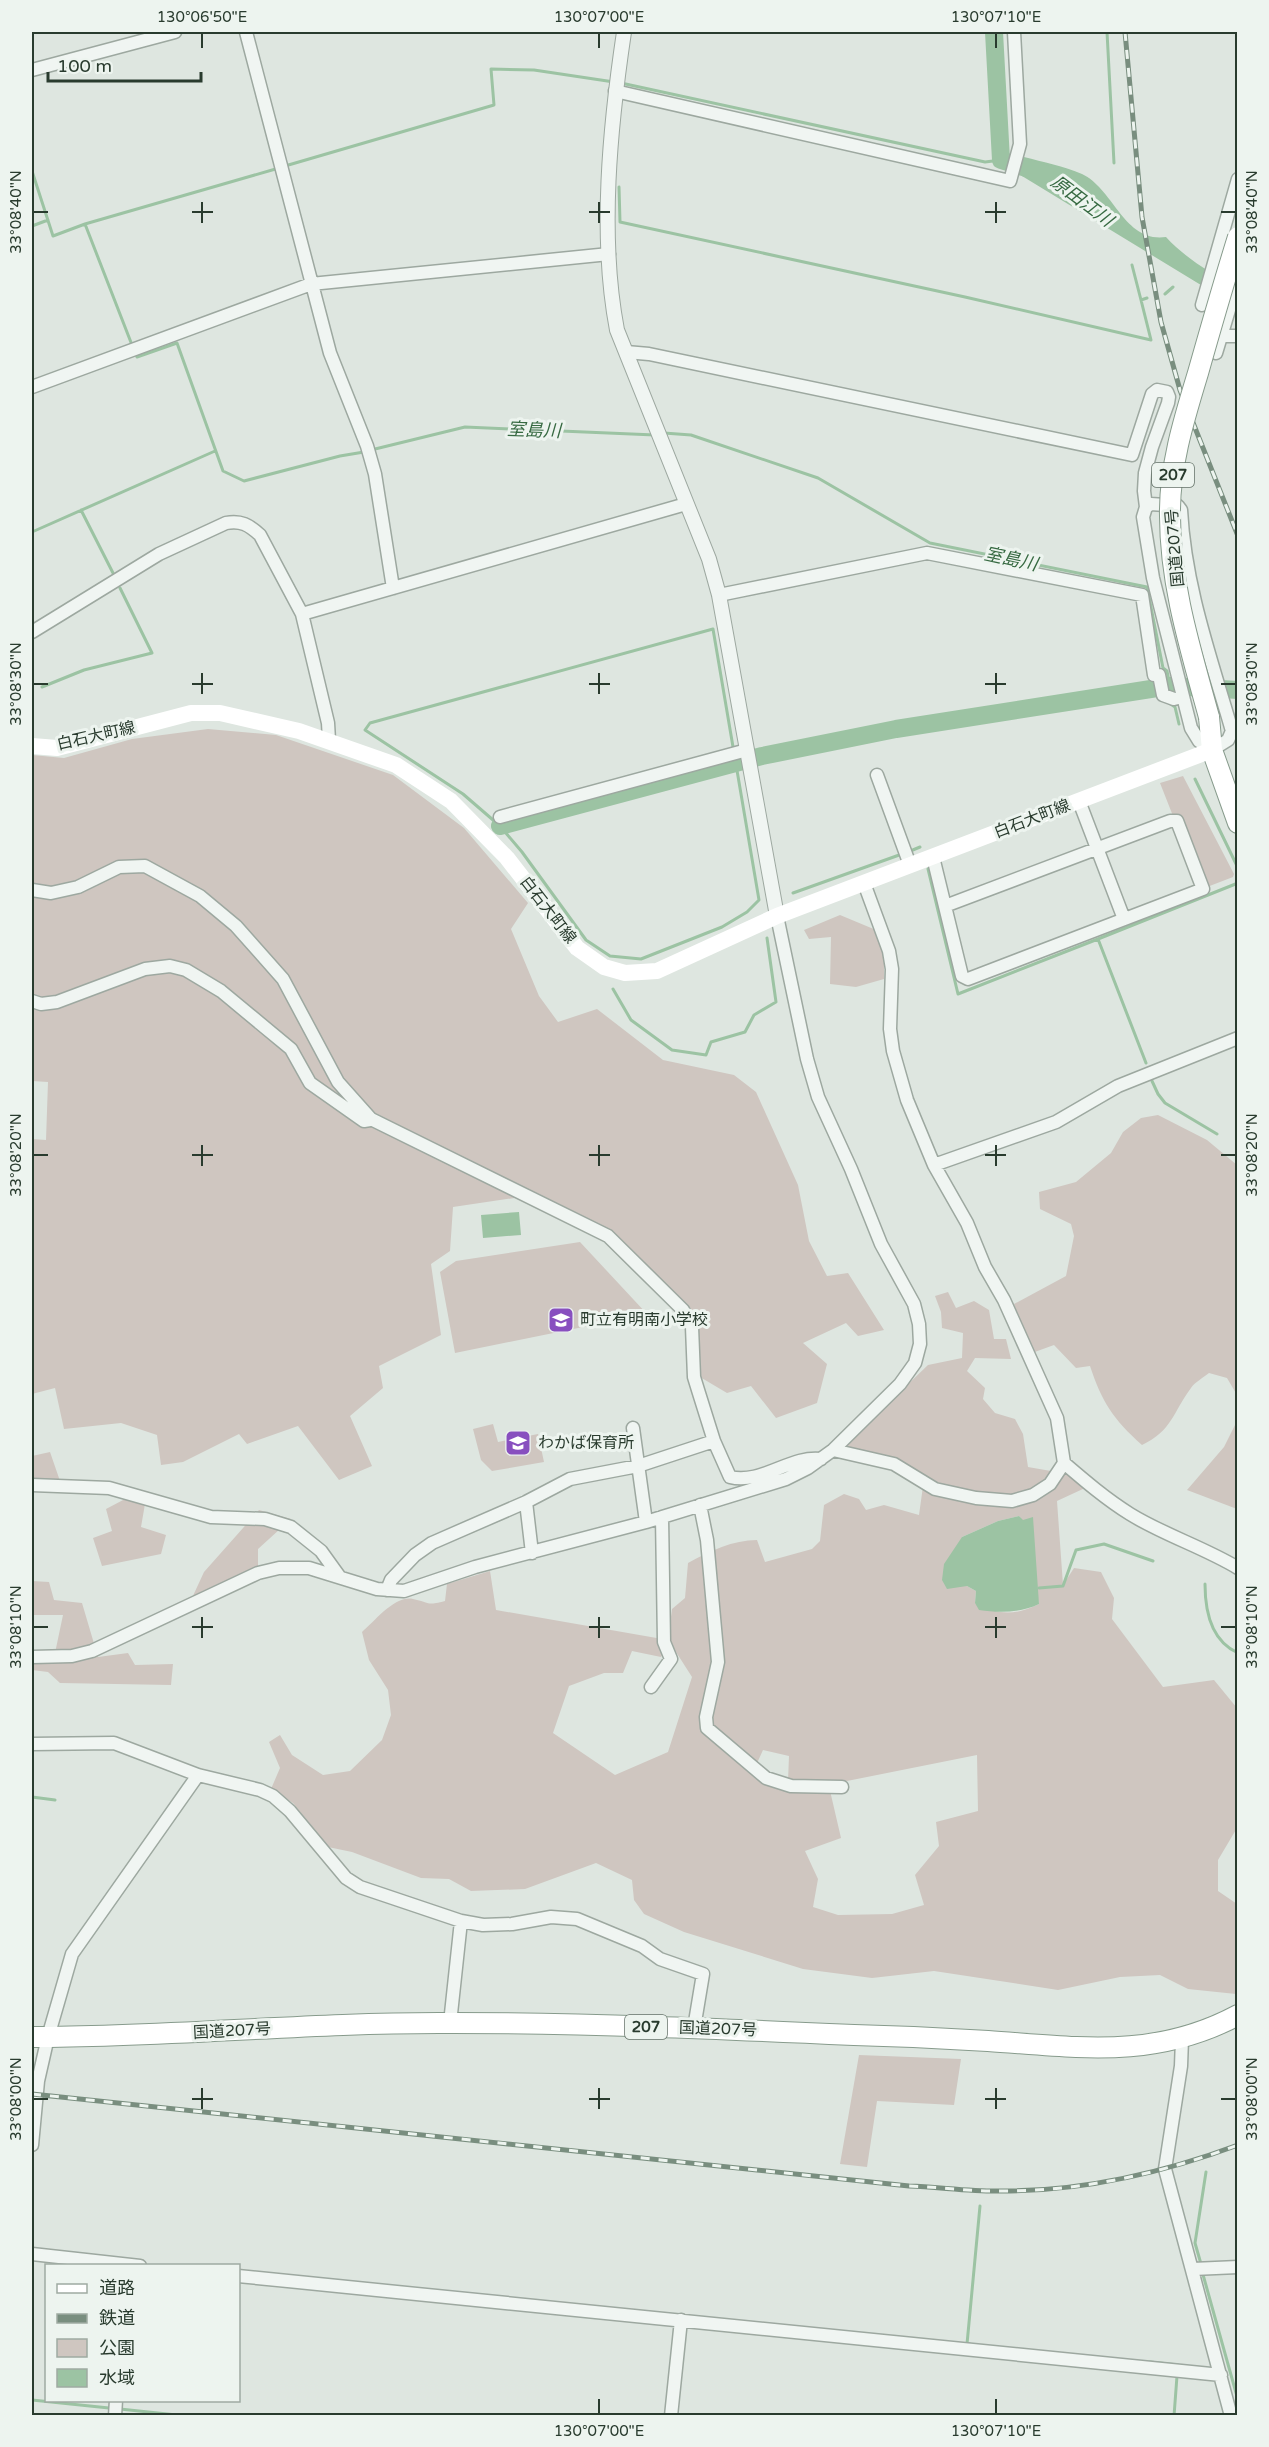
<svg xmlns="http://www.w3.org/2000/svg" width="1269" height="2447" font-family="'Varela Round','Noto Sans JP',sans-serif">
	<rect width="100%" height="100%" fill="#dee6e0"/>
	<path fill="#cfc6c0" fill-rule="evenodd" d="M 208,729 L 276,735 L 393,775 L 464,828 L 528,903 L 511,929 L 539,996 L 558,1022 L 597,1009 L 663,1060 L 734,1075 L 756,1092 L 798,1185 L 809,1241 L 827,1276 L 848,1273 L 884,1330 L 858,1336 L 846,1323 L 803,1343 L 827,1364 L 817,1403 L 776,1418 L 751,1386 L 727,1393 L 700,1377 L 689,1328 L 679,1312 L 605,1240 L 521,1197 L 453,1207 L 450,1251 L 431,1264 L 441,1335 L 379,1366 L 383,1388 L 350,1416 L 372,1466 L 339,1480 L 298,1426 L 247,1444 L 239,1434 L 183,1462 L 161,1465 L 157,1435 L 121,1423 L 64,1429 L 55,1388 L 32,1394 L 32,1139 L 46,1140 L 48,1082 L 32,1081 L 32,755 L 64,758 L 132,739 Z
		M 1183,776 L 1234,874 L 1233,877 L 1207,887 L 1178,814 L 1173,816 L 1160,783 Z
		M 840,915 L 876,930 L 884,955 L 884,979 L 856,987 L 830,984 L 831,937 L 809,939 L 804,930 Z
		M 1158,1115 L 1207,1140 L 1237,1165 L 1237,1405 L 1237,1395 L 1227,1378 L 1209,1373 C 1203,1378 1195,1382 1191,1388 C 1173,1412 1172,1431 1142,1445 C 1113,1419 1102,1402 1090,1366 L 1076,1368 L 1054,1345 L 1032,1353 L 1014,1304 L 1066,1276 L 1074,1236 L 1071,1224 L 1040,1209 L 1039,1192 L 1076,1182 L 1111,1153 L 1123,1132 L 1141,1118 Z
		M 580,1242 L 647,1314 L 455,1353 L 440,1272 L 456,1261 Z
		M 948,1292 L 956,1308 L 974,1301 L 989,1310 L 994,1339 L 1006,1339 L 1011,1359 L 975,1358 L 967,1371 L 985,1388 L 983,1399 L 995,1413 L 1015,1419 L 1023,1434 L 1028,1467 L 1068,1474 L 1085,1488 L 1057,1501 L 1063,1585 L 1074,1568 L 1101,1572 L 1114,1598 L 1112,1619 L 1163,1687 L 1214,1680 L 1237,1708 L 1235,1764 L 1238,1766 L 1237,1828 L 1218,1860 L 1218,1891 L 1237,1904 L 1236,1994 L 1188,1989 L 1160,1975 L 1120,1977 L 1058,1990 L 934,1971 L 872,1978 L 803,1969 L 684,1932 L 644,1914 L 634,1900 L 632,1880 L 596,1863 L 525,1889 L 471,1891 L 449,1879 L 421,1878 L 352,1852 L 328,1847 L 293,1803 L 271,1789 L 280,1768 L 269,1742 L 280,1735 L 292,1755 L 323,1775 L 350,1771 L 382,1740 L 391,1715 L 388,1690 L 369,1660 L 362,1632 C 375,1621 395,1595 413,1599 C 432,1603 425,1606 445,1601 L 447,1584 L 490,1571 L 496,1610 L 668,1640 L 672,1609 L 685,1598 L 688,1563 C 710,1551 733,1540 757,1540 L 765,1562 L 812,1549 L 820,1541 L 824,1505 L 844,1494 L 859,1499 L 866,1510 L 884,1505 L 919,1515 L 924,1479 L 898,1460 L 844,1446 L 928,1365 L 962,1358 L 963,1333 L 942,1328 L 941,1312 L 935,1296 ZM 1019,1516 L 1022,1520 L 1039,1604 C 1015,1616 998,1615 975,1603 L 976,1591 L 967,1586 L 962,1537 L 998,1521 ZM 669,1641 L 692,1677 L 668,1752 L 615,1775 L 553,1733 L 569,1686 L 604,1673 L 623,1673 L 632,1651 L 661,1657 ZM 763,1750 L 789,1756 L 788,1781 L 753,1772 ZM 977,1755 L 978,1811 L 936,1822 L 939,1846 L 915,1875 L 924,1905 L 892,1914 L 838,1915 L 813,1907 L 818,1879 L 805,1851 L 841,1838 L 828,1782 L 842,1782 Z
		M 1237,1421 L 1238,1509 L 1237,1509 L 1187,1490 L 1224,1447 Z
		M 493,1424 L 498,1442 L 538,1434 L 544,1462 L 492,1471 L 481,1460 L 473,1429 Z
		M 50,1452 L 60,1481 L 32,1481 L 32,1456 Z
		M 125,1499 L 145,1504 L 141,1527 L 166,1535 L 161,1554 L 102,1566 L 93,1538 L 112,1531 L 106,1509 Z
		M 259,1510 L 291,1519 L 258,1549 L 258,1566 L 192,1598 L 204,1572 Z
		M 32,1581 L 49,1582 L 54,1600 L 82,1603 L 98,1657 L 128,1653 L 135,1665 L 173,1664 L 171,1685 L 60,1683 L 48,1672 L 32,1670 L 32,1653 L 55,1653 L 63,1615 L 32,1615 Z
		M 859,2055 L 961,2059 L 954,2105 L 877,2101 L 867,2167 L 840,2164 Z"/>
	<path fill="#9cc3a3" d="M 1024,157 C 1043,162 1064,166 1082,174 C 1114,189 1124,243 1166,237 C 1186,259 1212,273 1237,289 L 1237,307 L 1022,176 Z
		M 519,1212 L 521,1235 L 483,1238 L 481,1215 Z
		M 1019,1516 L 1023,1520 L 1033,1517 L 1039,1604 C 1020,1613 999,1613 979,1610 L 975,1603 L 976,1591 L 967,1586 L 947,1589 L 942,1580 L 944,1564 L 962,1537 L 998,1521 Z"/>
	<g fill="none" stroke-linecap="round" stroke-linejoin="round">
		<path stroke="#9cc3a3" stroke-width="3" d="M 1107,32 L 1114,163
			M 621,83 L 985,162 L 1001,160
			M 285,166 L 494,105 L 491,69 L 534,70 L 614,82
			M 32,171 L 53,236 L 85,224 L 132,345
			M 619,187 L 620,222 L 965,297 L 1151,340 L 1141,300 L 1147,298
			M 85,224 L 279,168
			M 32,226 L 48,220
			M 1132,265 L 1141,300
			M 1165,294 L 1173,287
			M 135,351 L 137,357 L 177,343 L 223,471 L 244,481 L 340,456 L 364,452
			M 664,433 L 691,435 L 818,478 L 930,543 L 1147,587 L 1163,668 L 1167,671 L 1170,686
			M 371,450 L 465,427 L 655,435
			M 81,510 L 113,573
			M 32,532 L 215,451
			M 713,629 L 759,900 L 747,912 L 722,927 L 641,959 L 610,956 L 586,940 L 522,852 L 500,826 L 463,794 L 365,730 L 370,723 Z
			M 42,687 L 84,670 L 152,653 L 120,588
			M 1169,703 L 1175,707 L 1179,724
			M 1195,779 L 1238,868
			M 908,852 L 920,847
			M 928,869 L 958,994 L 1098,939 L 1146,1063
			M 793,893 L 902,854
			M 1098,939 L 1238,883
			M 613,989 L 631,1020 L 672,1050 L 706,1055 L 711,1042 L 745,1032 L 754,1015 L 776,1002 L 767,938
			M 1152,1081 L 1158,1094 L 1165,1103 L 1217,1134
			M 1205,1584 C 1205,1610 1211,1641 1238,1653
			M 1039,1588 L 1063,1586 L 1076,1550 L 1104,1544 L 1153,1561
			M 32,1797 L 55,1800
			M 1201,2264 L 1195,2243 L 1206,2172
			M 1202,2271 L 1238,2400
			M 970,2344 L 967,2344 L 980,2206
			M 1150,2362 L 1178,2365
			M 32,2400 L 109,2408
			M 120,2409 L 186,2416
			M 1174,2416 L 1177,2376"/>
		<path stroke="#9cc3a3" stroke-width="18" d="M 994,32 L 1001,160 L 1045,174
			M 500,826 L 762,756 L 896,729 L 1170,686 L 1238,690"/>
		<g stroke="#9da8a0" stroke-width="15">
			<path id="minor" d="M 246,32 L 330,353 L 367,446 L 375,474 L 393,588
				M 32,70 L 175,32
				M 615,91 L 1010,181 L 1020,144 L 1014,32
				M 1202,305 L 1238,179
				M 1221,336 L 1238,336
				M 626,352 L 649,354 L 1132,455 L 1152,394 L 1157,390 L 1167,392 L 1169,397 L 1168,403 L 1152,447 L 1145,473 L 1144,491 L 1146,507 L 1143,517 L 1153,578 L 1191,728 L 1199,741 L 1212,750 L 1228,740 L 1232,731 C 1211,658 1185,587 1181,510 L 1178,506 L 1151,504 L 1146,507
				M 1216,353 L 1238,280
				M 32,387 L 311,284 L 609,254
				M 719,595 L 927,553 L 1142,595 L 1154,675 L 1159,675 L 1163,695 L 1174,699 L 1182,697
				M 302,614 L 328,723 L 329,740
				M 32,632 L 159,554 L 226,523 C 241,520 249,525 260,535 L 302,614 L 686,504
				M 877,775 L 910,865
				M 1079,801 L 1124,919
				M 500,817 L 747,750
				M 933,857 L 962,976 L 968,979 L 1203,889 L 1177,821 L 1170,821 L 945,906
				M 864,883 L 889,951 L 892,969 L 890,1029 L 893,1051 L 907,1100 L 934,1165 L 967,1223 L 985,1267 L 1004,1300 L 1057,1418 L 1064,1463 C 1085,1481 1106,1499 1130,1514 C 1164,1535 1203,1547 1238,1568
				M 32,890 L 51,893 L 78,887 L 119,867 L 145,866 L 200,896 L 236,926 L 283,979 L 338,1082 L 371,1119 L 608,1236 L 683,1310 L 692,1327 L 694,1377 L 698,1390 L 714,1441 L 730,1477 C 761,1485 791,1455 821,1459
				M 32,1001 L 41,1004 L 57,1002 L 145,969 L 170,966 L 186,970 L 221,991 L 291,1049 L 310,1083 L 364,1121 L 370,1120
				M 934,1165 L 1056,1122 L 1118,1086 L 1238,1038
				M 633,1428 L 646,1522
				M 833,1450 L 894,1464 L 935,1489 L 976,1498 L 1012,1501 L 1033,1495 L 1050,1484 L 1064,1463
				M 32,1485 L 109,1488 L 211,1517 L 265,1519 L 291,1527 L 321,1551 L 339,1576
				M 526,1502 L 532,1553
				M 700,1505 L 707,1540 L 718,1662 L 706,1717 L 707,1728 L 766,1778 L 791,1786 L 842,1787
				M 387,1590 L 391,1580 L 415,1555 L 432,1543 L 526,1502 L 570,1479 L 638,1466 L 714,1441
				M 32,1657 L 72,1656 L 92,1651 L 258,1573 L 279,1568 L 309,1568 L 377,1589 L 404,1591 L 475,1567 L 646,1522 L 786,1479 L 808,1468 L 833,1450 L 900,1384 L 915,1363 L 920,1344 L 919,1324 L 914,1304 L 881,1244 L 851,1169 L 818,1097 L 807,1059 L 777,916
				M 651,1687 L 671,1659 L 664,1642 L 662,1517
				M 32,1744 L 114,1743 L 198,1775 L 260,1790 L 273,1796 L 290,1811 L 346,1878 L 360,1887 L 461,1921 L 483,1925 L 512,1924 L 551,1917 L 577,1919 L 642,1946 L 660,1959 L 703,1974 L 694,2028
				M 450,2023 L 461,1921
				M 1182,2039 L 1181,2066 L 1165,2169 L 1231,2416
				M 32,2145 L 38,2081 L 48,2037 L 72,1954 L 198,1775
				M 32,2254 L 140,2266
				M 1193,2269 L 1238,2267
				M 238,2276 L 1221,2375
				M 115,2416 L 116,2400
				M 671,2416 L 681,2320"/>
		</g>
		<g stroke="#9da8a0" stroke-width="16">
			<path id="tertiary" d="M 624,32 C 610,126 599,236 617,330 L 709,559 L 719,595 L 777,916"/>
		</g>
		<g stroke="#879b8c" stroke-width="22">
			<path id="trunk" d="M 1209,717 L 1212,750 L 1238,823
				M 32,2037 C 172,2037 311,2022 452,2023 C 586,2023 720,2029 854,2035 C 898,2036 943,2038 988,2041 C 1078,2047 1154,2060 1238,2015"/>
		</g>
		<use href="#minor" stroke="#f0f5f2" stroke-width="12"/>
		<use href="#tertiary" stroke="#f0f5f2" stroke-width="14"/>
		<path stroke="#fff" stroke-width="16" d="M 32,746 L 57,748 L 191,713 L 220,713 L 299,731 L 396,765 L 451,801 L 507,858 L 577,948 L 604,967 L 625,973 L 657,971 L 777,916 L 1212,750"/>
		<use href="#trunk" stroke="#fff" stroke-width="20"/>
		<g stroke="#798e7f" stroke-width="5">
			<path id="rail" d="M 1125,32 L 1142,217 L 1161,322 L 1180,390 L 1238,536
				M 32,2094 L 909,2186 C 938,2187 967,2191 996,2191 C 1079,2192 1160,2174 1238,2145"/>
		</g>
		<use href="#rail" stroke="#edf4ef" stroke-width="3" stroke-dasharray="9" stroke-linecap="butt"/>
		<g stroke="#879b8c" stroke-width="22" stroke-linecap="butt">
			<path id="trunk-bridge" d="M 1209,717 C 1191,651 1170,585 1170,516 C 1169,467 1184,419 1198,373 C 1211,327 1224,282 1238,237"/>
		</g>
		<use href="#trunk-bridge" stroke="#fff" stroke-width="20"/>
	</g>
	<path fill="none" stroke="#293b2e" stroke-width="2" d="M 202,33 L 202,48M 599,33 L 599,48M 996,33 L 996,48M 202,202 L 202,223M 599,202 L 599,223M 996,202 L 996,223M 33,212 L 48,212M 192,212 L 213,212M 589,212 L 610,212M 985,212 L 1006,212M 1221,212 L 1236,212M 202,673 L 202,694M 599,673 L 599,694M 996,673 L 996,694M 33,684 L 48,684M 192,684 L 213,684M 589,684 L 610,684M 985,684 L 1006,684M 1221,684 L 1236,684M 202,1145 L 202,1166M 599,1145 L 599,1166M 996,1145 L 996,1166M 33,1155 L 48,1155M 192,1155 L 213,1155M 589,1155 L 610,1155M 985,1155 L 1006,1155M 1221,1155 L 1236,1155M 202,1617 L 202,1638M 599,1617 L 599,1638M 996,1617 L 996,1638M 33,1627 L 48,1627M 192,1627 L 213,1627M 589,1627 L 610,1627M 985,1627 L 1006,1627M 1221,1627 L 1236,1627M 202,2088 L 202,2109M 599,2088 L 599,2109M 996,2088 L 996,2109M 33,2099 L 48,2099M 192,2099 L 213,2099M 589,2099 L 610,2099M 985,2099 L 1006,2099M 1221,2099 L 1236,2099M 599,2399 L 599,2414M 996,2399 L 996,2414"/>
	<defs>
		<g id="school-square" transform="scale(1.35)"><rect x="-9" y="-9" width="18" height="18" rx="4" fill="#884fbf" stroke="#edf4ef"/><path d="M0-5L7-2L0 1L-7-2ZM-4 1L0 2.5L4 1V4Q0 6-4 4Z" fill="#fff"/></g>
	</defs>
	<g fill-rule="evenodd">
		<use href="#school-square" x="561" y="1320"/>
		<use href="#school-square" x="518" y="1443"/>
	</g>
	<g text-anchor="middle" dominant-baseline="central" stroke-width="6" stroke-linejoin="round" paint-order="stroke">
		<g fill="#edf4ef" stroke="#647268" stroke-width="1.5">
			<rect x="1152" y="463" width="42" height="24" rx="4.5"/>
			<rect x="625" y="2015" width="42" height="24" rx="4.5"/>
		</g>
		<g font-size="15" font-weight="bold" fill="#293b2e">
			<text x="1173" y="475">207</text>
			<text x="646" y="2027">207</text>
		</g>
		<g font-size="16" fill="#293b2e" stroke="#edf4ef">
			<text transform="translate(1175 548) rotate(-95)">国道207号</text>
			<text transform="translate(96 736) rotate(-13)">白石大町線</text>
			<text transform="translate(1032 819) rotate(-21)">白石大町線</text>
			<text transform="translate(548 910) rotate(52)">白石大町線</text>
			<text transform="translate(718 2029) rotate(2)">国道207号</text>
			<text transform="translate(232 2031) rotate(-3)">国道207号</text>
		</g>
		<g font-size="16" fill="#293b2e" stroke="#edf4ef" text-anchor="start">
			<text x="580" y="1320">町立有明南小学校</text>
			<text x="538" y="1443">わかば保育所</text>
		</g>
		<g font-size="18" font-style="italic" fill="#376a42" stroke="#edf4ef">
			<text transform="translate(1082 201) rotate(37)">原田江川</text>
			<text transform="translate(534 430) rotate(2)">室島川</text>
			<text transform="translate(1011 559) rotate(12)">室島川</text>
		</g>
	</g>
	<rect width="1269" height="2447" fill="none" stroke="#edf4ef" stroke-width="66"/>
	<rect x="45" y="2264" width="195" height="138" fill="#edf4ef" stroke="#9faaa2" stroke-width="1.5"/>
	<rect x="57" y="2284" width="30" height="9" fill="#ffffff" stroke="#9faaa2" stroke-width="1.5"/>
	<text x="99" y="2294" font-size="18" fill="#293b2e">道路</text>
	<rect x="57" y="2314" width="30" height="9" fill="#798e7f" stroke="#9faaa2" stroke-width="1.5"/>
	<text x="99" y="2324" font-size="18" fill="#293b2e">鉄道</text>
	<rect x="57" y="2339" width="30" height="18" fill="#cfc6c0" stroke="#9faaa2" stroke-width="1.5"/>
	<text x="99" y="2354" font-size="18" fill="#293b2e">公園</text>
	<rect x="57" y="2369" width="30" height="18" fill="#9cc3a3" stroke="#9faaa2" stroke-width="1.5"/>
	<text x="99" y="2384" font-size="18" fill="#293b2e">水域</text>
	<path d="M48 72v9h153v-9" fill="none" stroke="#293b2e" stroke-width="3"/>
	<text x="57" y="72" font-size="18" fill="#293b2e" stroke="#edf4ef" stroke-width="4.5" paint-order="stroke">100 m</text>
	<rect x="33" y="33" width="1203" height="2381" fill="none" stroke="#293b2e" stroke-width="2"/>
	<g font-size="15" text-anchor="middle" fill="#293b2e">
		<text x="202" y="22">130°06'50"E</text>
		<text x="599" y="22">130°07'00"E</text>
		<text x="996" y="22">130°07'10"E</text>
		<text transform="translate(16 212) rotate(-90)" y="5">33°08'40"N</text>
		<text transform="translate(1252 212) rotate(-90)" y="5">33°08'40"N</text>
		<text transform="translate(16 684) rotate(-90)" y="5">33°08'30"N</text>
		<text transform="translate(1252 684) rotate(-90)" y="5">33°08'30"N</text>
		<text transform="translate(16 1155) rotate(-90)" y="5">33°08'20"N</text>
		<text transform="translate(1252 1155) rotate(-90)" y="5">33°08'20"N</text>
		<text transform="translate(16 1627) rotate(-90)" y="5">33°08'10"N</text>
		<text transform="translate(1252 1627) rotate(-90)" y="5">33°08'10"N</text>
		<text transform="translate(16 2099) rotate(-90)" y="5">33°08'00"N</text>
		<text transform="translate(1252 2099) rotate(-90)" y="5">33°08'00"N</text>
		<text x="599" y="2436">130°07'00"E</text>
		<text x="996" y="2436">130°07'10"E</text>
	</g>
</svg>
